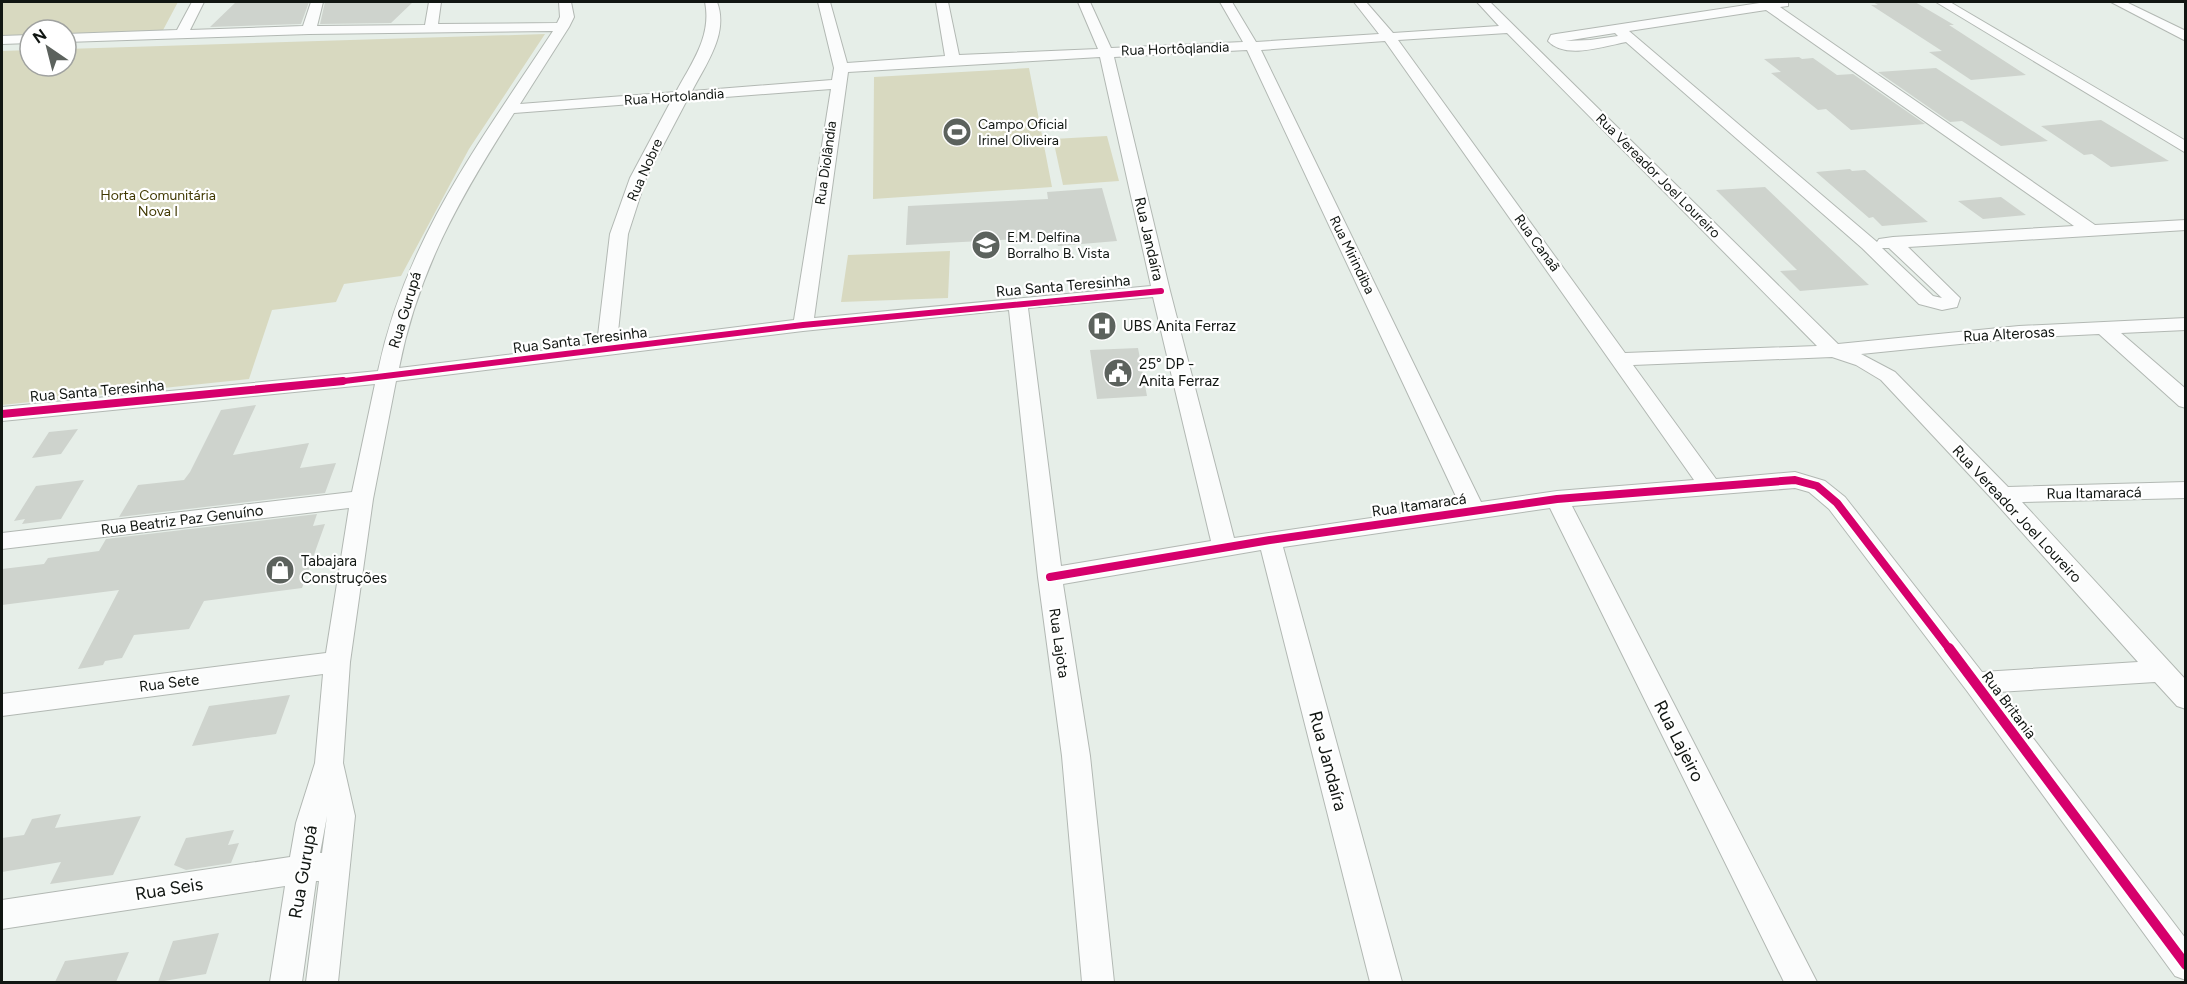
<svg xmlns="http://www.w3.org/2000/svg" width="2187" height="984" font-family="Figtree,sans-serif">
	<rect width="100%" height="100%" fill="#e6eee8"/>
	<path fill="#d8d9c0" d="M 2,2 L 178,2 L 162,32 L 66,36 L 66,30 L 30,30 L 30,37 L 2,38 Z
		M 545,34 L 469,149 L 401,276 L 344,284 L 336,302 L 272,310 L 249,379 L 2,405 L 2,51 L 30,50 L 30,66 L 66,66 L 66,49 Z
		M 1029,68 L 1052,187 L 873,199 L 874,77 Z
		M 1107,136 L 1119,181 L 1063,185 L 1053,139 Z
		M 950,251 L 948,298 L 841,302 L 848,255 Z"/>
	<path fill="#ced3cd" d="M 236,2 L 309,2 L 301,24 L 210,27 Z
		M 325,2 L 413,2 L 391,23 L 320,24 Z
		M 1873,2 L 1915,2 L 1954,25 L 1949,25 L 2026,75 L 1971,80 L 1929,52 L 1942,51 L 1871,5 L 1878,5 Z
		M 1799,57 L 1802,59 L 1813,58 L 1837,75 L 1853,74 L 1925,124 L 1851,130 L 1826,109 L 1818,110 L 1771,73 L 1781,72 L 1764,59 Z
		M 1936,68 L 2048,141 L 2001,146 L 1962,121 L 1950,122 L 1878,72 Z
		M 2101,120 L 2169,161 L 2111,167 L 2092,154 L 2084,155 L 2041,126 Z
		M 1850,169 L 1852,171 L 1865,170 L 1928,222 L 1882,226 L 1873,217 L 1869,218 L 1816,172 Z
		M 1765,187 L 1807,227 L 1869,285 L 1800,291 L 1780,271 L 1797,270 L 1716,190 Z
		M 1102,188 L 1117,241 L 1058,246 L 1056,237 L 906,245 L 908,206 L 1048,199 L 1047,192 Z
		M 2001,197 L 2026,215 L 1983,219 L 1958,201 Z
		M 1138,348 L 1147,396 L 1097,399 L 1090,350 Z
		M 256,405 L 233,455 L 309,443 L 300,468 L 336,463 L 325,493 L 119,517 L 138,485 L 184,480 L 190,472 L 221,410 Z
		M 78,429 L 61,454 L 32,458 L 49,432 Z
		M 84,480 L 61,519 L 22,524 L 25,519 L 14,521 L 36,486 Z
		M 317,514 L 313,526 L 325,524 L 302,588 L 204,601 L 189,629 L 134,635 L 122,658 L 105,661 L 103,665 L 78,669 L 119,590 L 2,605 L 2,569 L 44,564 L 48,558 L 99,551 L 106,539 Z
		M 290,695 L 276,734 L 192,746 L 209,706 Z
		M 61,814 L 55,828 L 141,816 L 113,875 L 50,884 L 61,862 L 2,872 L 2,838 L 24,835 L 32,819 Z
		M 234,830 L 228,845 L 239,843 L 231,863 L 186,870 L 174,865 L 186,838 Z
		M 219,933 L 206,974 L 158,982 L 173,941 Z
		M 129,952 L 116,982 L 55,982 L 65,961 Z"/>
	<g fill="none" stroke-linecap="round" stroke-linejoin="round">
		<g stroke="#b2b8b3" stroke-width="2">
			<path id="minor" d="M 192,2 L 204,2 L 190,30 L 303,26 L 311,2 L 323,2 L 317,26 L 425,25 L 429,2 L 441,2 L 438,24 L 557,23 L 560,17 L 559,2 L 571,2 L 574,17 L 569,27 L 520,104 L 676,92 C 692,62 712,36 705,2 L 717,2 C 729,33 706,64 692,91 L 832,80 L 834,68 L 818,2 L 830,2 L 847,63 L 945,56 L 936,2 L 948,2 L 959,55 L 1098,49 L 1078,2 L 1090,2 L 1111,48 L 1243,42 L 1220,2 L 1232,2 L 1256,42 L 1379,34 L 1354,2 L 1366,2 L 1393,33 L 1499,26 L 1477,2 L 1490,2 L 1838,344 L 2019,326 L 2186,318 L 2186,330 L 2121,333 L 2186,389 L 2186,408 L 2179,406 L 2099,334 L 2019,338 L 1861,354 L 1895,372 L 2008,487 L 2186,482 L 2186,498 L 2022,502 L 2186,680 L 2186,709 L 2177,706 L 2155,682 L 1998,692 L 2186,939 L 2186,980 L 2175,976 L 1967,691 L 1829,509 L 1809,492 L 1795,488 L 1572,506 L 1817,982 L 1784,982 L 1550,508 L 1283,547 L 1402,982 L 1370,982 L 1261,550 L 1063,584 L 1090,756 L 1114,982 L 1082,982 L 1062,756 L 1038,577 L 1009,310 L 803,331 L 396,381 L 373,499 L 350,662 L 343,763 L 355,816 L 338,982 L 306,982 L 319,881 L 316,881 L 302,982 L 270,982 L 285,886 L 2,929 L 2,900 L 290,857 L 296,823 L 315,763 L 323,674 L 2,716 L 2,694 L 326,653 L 349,508 L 2,549 L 2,533 L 352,492 L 375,384 L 2,421 L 2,407 L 378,371 C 406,238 480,142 553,31 L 309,34 L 66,42 L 66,34 L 177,30 ZM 1507,33 L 1817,346 L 1625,353 L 1398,40 ZM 1385,41 L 1694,480 L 1557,491 L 1481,502 L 1261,50 ZM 1247,50 L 1460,505 L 1234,538 L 1170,291 L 1114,57 ZM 1100,57 L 1151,286 L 814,318 L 848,72 ZM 831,89 L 794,320 L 617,342 L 628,234 L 646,178 L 687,100 ZM 671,101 L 630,178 L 610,234 L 597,344 L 399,368 C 418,270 461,196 514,113 ZM 1153,297 L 1211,541 L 1061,566 L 1028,308 ZM 1832,357 L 1856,365 L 1881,380 L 1994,501 L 2138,662 L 1982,672 L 1845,497 L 1825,481 L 1795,472 L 1716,479 L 1633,365 ZM 327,816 L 322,853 L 320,853 Z
				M 1766,2 L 1788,2 L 1788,6 L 1780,7 L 2095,225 L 2186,220 L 2186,230 L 1908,247 L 1960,298 L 1957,307 L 1942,310 L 1919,304 L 1862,248 L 1626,42 C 1605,46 1565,60 1548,41 L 1551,35 L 1556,34 ZM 1766,10 L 2074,226 L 1893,237 L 1879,239 L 1877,242 L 1629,31 ZM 1615,33 L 1618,36 L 1590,40 L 1565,41 ZM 1882,248 L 1889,248 L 1942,298 L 1933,296 Z
				M 1936,2 L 1950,2 L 2186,141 L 2186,153 Z
				M 2111,2 L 2126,2 L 2186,31 L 2186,41 Z
				M 30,35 L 30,43 L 2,44 L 2,36 Z"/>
		</g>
		<use href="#minor" fill="#fbfcfc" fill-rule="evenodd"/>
		<g stroke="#fff" stroke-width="9">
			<path id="cycleway-far2" d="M 328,383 L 803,325 L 1161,291"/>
		</g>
		<g stroke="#fff" stroke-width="11">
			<path id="cycleway-far1" d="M 2,414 L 343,381
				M 1050,577 L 1270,540 L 1557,499 L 1795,480 L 1817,486 L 1837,503 L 1950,650"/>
		</g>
		<g stroke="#fff" stroke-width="14">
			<path id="cycleway" d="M 1949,648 L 2186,965"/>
		</g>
		<use href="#cycleway-far2" stroke="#d6006c" stroke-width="6"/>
		<use href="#cycleway-far1" stroke="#d6006c" stroke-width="8"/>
		<use href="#cycleway" stroke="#d6006c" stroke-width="10"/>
	</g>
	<defs>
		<g id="stadium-disc" transform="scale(1.5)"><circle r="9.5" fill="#5c625d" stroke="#fff"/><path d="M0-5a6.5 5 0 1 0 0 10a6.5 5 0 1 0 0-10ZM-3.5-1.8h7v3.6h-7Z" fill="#fff"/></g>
		<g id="school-disc" transform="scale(1.5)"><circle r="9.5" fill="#5c625d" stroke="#fff"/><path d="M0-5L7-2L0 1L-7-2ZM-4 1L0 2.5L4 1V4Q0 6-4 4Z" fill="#fff"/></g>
		<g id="hospital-disc" transform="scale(1.5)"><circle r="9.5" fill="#5c625d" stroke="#fff"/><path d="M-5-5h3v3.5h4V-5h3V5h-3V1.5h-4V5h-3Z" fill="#fff"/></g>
		<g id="civic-disc" transform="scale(1.5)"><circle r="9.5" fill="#5c625d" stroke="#fff"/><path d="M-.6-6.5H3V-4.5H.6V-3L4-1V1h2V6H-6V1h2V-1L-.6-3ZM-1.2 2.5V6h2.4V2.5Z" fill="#fff"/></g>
		<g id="shop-disc" transform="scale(1.5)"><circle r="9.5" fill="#5c625d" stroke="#fff"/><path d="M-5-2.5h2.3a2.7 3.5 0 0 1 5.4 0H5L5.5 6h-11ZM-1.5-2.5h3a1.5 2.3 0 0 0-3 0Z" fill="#fff"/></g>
	</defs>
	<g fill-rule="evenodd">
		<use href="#stadium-disc" x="957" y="132"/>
		<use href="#school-disc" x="986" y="245"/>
		<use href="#hospital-disc" x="1102" y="326"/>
		<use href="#civic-disc" x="1118" y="373"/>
		<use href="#shop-disc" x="280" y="570"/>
	</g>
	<g text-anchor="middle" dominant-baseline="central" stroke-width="4.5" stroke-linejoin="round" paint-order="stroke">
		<g font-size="14" fill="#111612" stroke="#fff">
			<text transform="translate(1175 49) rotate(-2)">Rua Hortôqlandia</text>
			<text transform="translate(674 97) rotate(-4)">Rua Hortolandia</text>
			<text transform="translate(826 163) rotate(-82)">Rua Diolândia</text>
			<text transform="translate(645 170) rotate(-66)">Rua Nobre</text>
			<text transform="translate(1658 176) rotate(45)">Rua Vereador Joel Loureiro</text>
			<text transform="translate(1537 243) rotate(54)">Rua Canaã</text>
			<text transform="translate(1352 255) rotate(64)">Rua Mirindiba</text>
		</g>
		<g font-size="14" fill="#111612" stroke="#fff" text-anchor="start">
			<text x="978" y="124">Campo Oficial<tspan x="978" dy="16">Irinel Oliveira</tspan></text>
			<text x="1007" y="237">E.M. Delfina<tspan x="1007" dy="16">Borralho B. Vista</tspan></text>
		</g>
		<g font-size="14" fill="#403802" stroke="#fff">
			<text x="158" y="195">Horta Comunitária<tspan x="158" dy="16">Nova I</tspan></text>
		</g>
		<g font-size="15" fill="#111612" stroke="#fff">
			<text transform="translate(1149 239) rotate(77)">Rua Jandaíra</text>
			<text transform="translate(1063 286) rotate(-5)">Rua Santa Teresinha</text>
			<text transform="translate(405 310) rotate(-73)">Rua Gurupá</text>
			<text transform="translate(2009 334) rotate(-3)">Rua Alterosas</text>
			<text transform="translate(580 340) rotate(-7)">Rua Santa Teresinha</text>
			<text transform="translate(97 391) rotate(-5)">Rua Santa Teresinha</text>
			<text transform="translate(2094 493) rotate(-1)">Rua Itamaracá</text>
			<text transform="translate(1419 505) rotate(-8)">Rua Itamaracá</text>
			<text transform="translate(2017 514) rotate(47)">Rua Vereador Joel Loureiro</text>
			<text transform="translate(182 520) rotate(-7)">Rua Beatriz Paz Genuíno</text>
			<text transform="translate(1059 643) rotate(82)">Rua Lajota</text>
			<text transform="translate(169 683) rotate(-7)">Rua Sete</text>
			<text transform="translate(2009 705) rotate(53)">Rua Britania</text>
		</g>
		<g font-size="15" fill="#111612" stroke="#fff" text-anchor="start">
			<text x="1123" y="326">UBS Anita Ferraz</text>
			<text x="1139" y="364">25° DP -<tspan x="1139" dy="17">Anita Ferraz</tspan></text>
			<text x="301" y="561">Tabajara<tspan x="301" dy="17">Construções</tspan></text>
		</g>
		<g font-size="18" fill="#111612" stroke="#fff">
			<text transform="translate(1679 741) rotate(63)">Rua Lajeiro</text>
			<text transform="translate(1328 761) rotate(75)">Rua Jandaíra</text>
			<text transform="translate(303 872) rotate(-80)">Rua Gurupá</text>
			<text transform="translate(169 889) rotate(-9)">Rua Seis</text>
		</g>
	</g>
	<rect width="2187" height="984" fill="none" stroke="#111612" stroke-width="6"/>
	<g transform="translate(48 48) rotate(325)"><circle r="28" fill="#ffffff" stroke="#a0a2a0" stroke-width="1.5"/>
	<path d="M0-4.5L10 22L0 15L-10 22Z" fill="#5c625d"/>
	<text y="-9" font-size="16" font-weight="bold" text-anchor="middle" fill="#111612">N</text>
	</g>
</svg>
